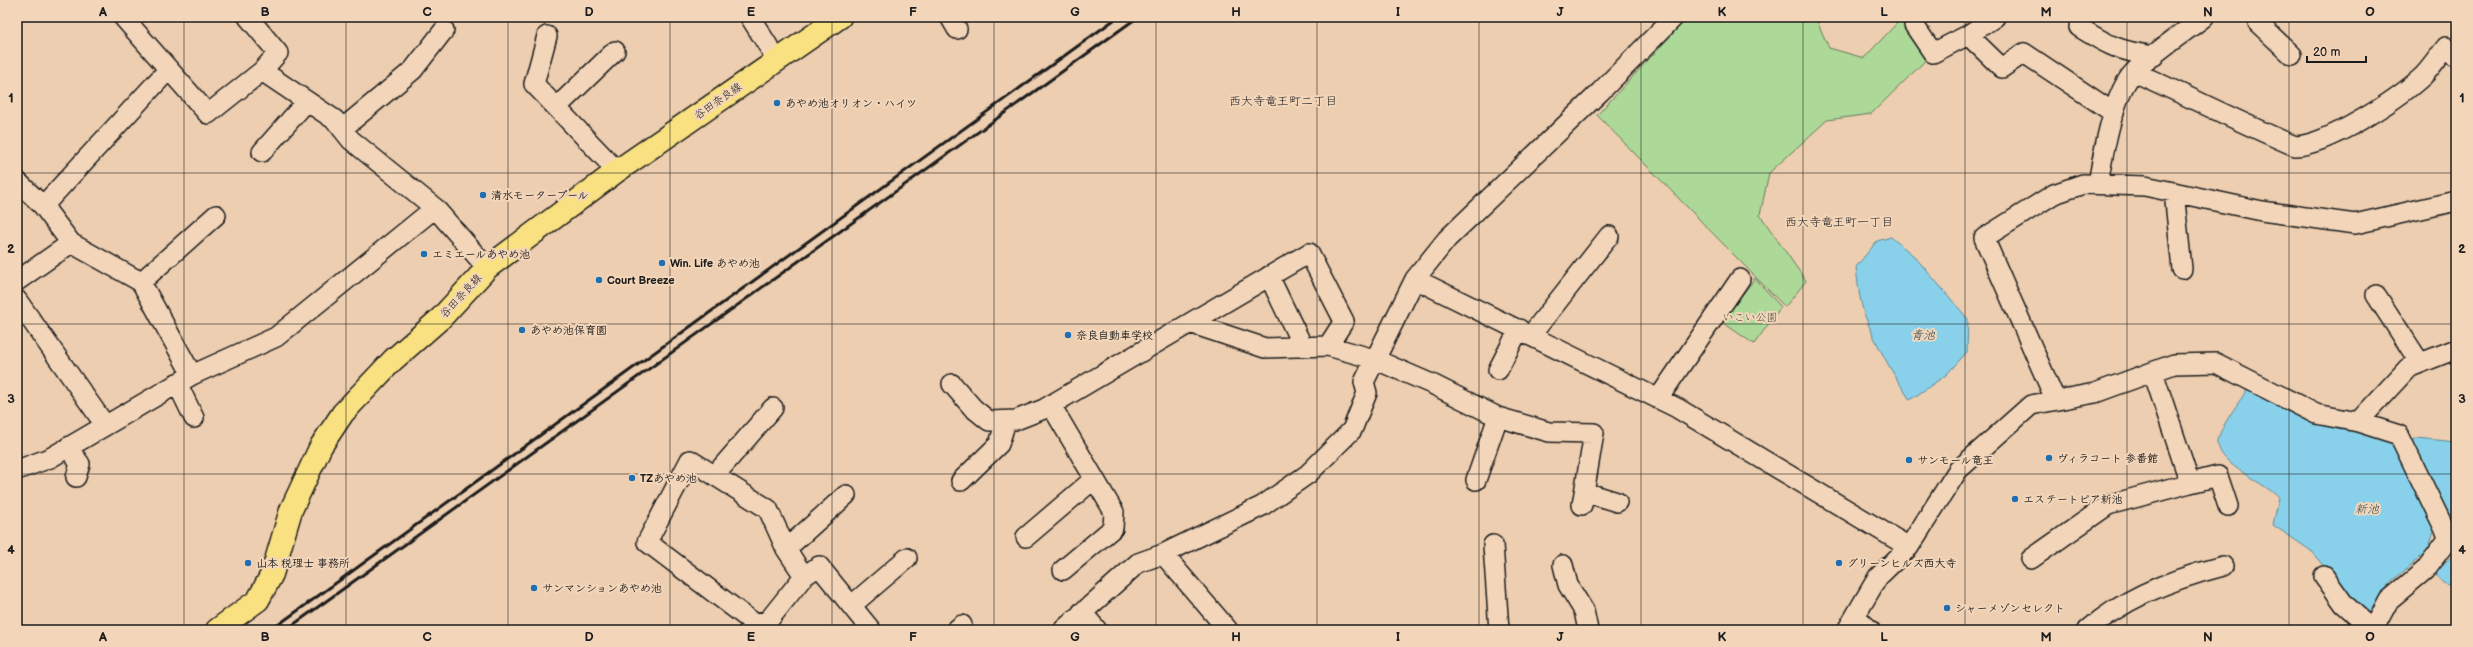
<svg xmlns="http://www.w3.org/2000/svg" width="2473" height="647" font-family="'Balsamiq Sans','Klee One',sans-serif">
	<rect width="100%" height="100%" fill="#edceb0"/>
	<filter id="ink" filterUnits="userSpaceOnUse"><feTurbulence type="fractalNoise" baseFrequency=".025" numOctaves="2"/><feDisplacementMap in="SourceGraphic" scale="8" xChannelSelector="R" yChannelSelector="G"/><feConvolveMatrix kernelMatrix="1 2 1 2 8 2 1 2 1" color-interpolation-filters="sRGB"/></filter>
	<g filter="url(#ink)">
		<path fill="#acd998" stroke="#647a5a" d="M 1688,17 L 1815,17 L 1829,48 L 1864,58 L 1901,19 L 1929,57 L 1871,114 L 1827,120 L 1769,173 L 1760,215 L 1806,281 L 1785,307 L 1597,115 Z
			M 1755,278 L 1781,307 L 1754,344 L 1722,322 Z"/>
		<path fill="#89d1ea" stroke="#5d8998" d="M 1891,237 L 1915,257 L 1968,319 L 1967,352 L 1946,375 L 1910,400 C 1893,374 1876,345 1865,316 C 1859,300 1858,283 1856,267 L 1877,241 Z
			M 2248,388 L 2319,424 L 2341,430 L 2358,429 L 2389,442 L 2417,438 L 2456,442 L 2456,525 L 2455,523 L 2434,532 L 2428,550 L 2389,584 L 2370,616 L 2349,596 L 2310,550 L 2273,525 L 2279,498 C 2263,480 2210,463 2219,436 C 2225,420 2239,403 2248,388 Z
			M 2456,552 L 2456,587 L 2443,583 L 2434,573 Z"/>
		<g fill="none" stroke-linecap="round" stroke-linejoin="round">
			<g stroke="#1c1c1c" stroke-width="22">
				<path id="minor" d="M 123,17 L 208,114 L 262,71
					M 248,17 L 278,53 L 262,71 L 335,120 L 351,140 L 435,208 L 487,268
					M 750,17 L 777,60
					M 950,17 L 957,29
					M 2265,17 L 2258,23 L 2292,55
					M 1914,25 L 1933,53 L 1968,35 L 1995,17
					M 2079,27 C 2109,46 2119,51 2154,56
					M 1968,35 L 2002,68 L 2024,53 L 2114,113
					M 547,36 L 534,84 L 617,171
					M 2134,72 C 2188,96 2241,123 2295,146 C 2328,145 2398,99 2423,76 C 2431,68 2438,57 2446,47 L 2456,56
					M 557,107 L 615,51
					M 342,129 L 413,70 L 444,30
					M 262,152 L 307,101
					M 17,181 L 43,206 L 71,243 L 141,282 L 192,375
					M 2098,184 C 2103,155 2113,93 2134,72 C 2155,51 2181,35 2204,17
					M 2174,192 L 2182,269
					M 43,206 L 168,70
					M 1269,276 L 1303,347
					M 1415,279 L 1677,408 L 1909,547
					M 17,281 L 71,243
					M 141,282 L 216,215
					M 2376,295 L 2420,363
					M 17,300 L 105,425
					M 1190,323 L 1309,253 L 1344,321 L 1328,346
					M 1531,335 L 1609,236
					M 1498,370 L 1519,329
					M 177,383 L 194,418
					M 952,384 L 973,408 L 989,421 L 1016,420 L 1044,409 L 1190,323 L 1265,348 L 1328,346 L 1374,359 L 1434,385 L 1498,417 L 1549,432 L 1594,433 L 1582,505
					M 1658,399 L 1740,279
					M 2055,399 L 1984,238 L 2054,194 L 2083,184 L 2145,186 L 2262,211 L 2355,224 L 2456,201
					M 1051,405 L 1114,512 L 1113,528 L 1063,570
					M 2358,422 L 2408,368 L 2456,349
					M 68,447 L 80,464 L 76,477
					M 17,470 L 50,458 L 192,375 L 276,337 L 435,208
					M 715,475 L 773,408
					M 1476,480 L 1498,417
					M 961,481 L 999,444 L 1006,421
					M 2190,483 L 2218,476 L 2228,506
					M 1585,492 L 1617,502
					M 1026,537 L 1094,479
					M 1493,545 L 1499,630
					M 786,549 L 846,495
					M 1163,554 L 1262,506 L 1308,474 L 1352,430 L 1367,393 L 1364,382 L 1415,279 L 1447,239 L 1600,92 L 1674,17
					M 2031,559 L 2108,505 L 2190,483 L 2153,372
					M 1563,565 L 1568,585 L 1584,611 L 1588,630
					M 2324,576 L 2344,604 L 2373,630
					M 852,605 L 907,558
					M 1082,612 L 1097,630
					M 1855,616 L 1870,630
					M 754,623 L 647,542 L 690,460 L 768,509 L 786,549 L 804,576
					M 749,630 L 754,623 L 768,621 L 804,576 L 819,566 L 871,630
					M 956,630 L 962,625
					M 1063,630 L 1138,563 L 1163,554 L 1228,630
					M 1847,630 L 1878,577 L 1909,547 L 1958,470 L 2031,405 L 2095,393 L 2174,364 L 2216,363 L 2316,414 L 2358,422 L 2399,435 L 2449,538 L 2425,570 L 2389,600 L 2373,630
					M 2088,630 C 2125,597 2176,578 2223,566"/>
			</g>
			<g stroke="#1c1c1c" stroke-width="25">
				<path id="major" d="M 217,630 L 258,600 L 272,574 L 291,510 L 321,446 L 343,413 L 393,360 L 441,318 L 487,268 L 617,171 L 840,17"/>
			</g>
			<use href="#minor" stroke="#f3d6ba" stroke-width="19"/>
			<use href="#major" stroke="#f9e181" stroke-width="22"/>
			<path stroke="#1c1c1c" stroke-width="3" d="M 271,630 L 1118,17
				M 286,630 L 1138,17"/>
		</g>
	</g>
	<path fill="none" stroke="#1c1c1c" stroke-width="1" stroke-opacity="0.55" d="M 184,17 L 184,630M 346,17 L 346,630M 508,17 L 508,630M 670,17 L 670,630M 832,17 L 832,630M 994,17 L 994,630M 1156,17 L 1156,630M 1317,17 L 1317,630M 1479,17 L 1479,630M 1641,17 L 1641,630M 1803,17 L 1803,630M 1965,17 L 1965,630M 2127,17 L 2127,630M 2289,17 L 2289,630M 17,173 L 2456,173M 17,324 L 2456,324M 17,474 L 2456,474"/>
	<g fill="#1f6fb2" stroke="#f3d6ba" stroke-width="1.5">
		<circle cx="777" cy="103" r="4"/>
		<circle cx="483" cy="195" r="4"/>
		<circle cx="424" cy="254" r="4"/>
		<circle cx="662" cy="263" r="4"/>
		<circle cx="599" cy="280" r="4"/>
		<circle cx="522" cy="330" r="4"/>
		<circle cx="1068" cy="335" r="4"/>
		<circle cx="2049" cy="458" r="4"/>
		<circle cx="1909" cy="460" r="4"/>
		<circle cx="632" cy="478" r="4"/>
		<circle cx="2015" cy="499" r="4"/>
		<circle cx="248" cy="563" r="4"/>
		<circle cx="1839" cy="563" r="4"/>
		<circle cx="534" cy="588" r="4"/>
		<circle cx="1947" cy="608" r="4"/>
	</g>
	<g text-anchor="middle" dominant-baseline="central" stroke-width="4" stroke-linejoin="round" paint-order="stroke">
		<g font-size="11" fill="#1c1c1c" stroke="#f3d6ba">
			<text transform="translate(718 101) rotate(-35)">谷田奈良線</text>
			<text transform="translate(461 296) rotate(-47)">谷田奈良線</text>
		</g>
		<g font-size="11" font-weight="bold" fill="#1c1c1c" stroke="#f3d6ba" text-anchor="start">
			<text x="785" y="103">あやめ池オリオン・ハイツ</text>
			<text x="491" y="195">清水モータープール</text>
			<text x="432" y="254">エミエールあやめ池</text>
			<text x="670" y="263">Win. Life あやめ池</text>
			<text x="607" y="280">Court Breeze</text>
			<text x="530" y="330">あやめ池保育園</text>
			<text x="1076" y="335">奈良自動車学校</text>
			<text x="2057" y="458">ヴィラコート 参番館</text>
			<text x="1917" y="460">サンモール竜王</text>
			<text x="640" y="478">TZあやめ池</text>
			<text x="2023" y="499">エステートピア新池</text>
			<text x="256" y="563">山本 税理士 事務所</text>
			<text x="1847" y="563">グリーンヒルズ西大寺</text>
			<text x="542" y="588">サンマンションあやめ池</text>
			<text x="1955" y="608">シャーメゾンセレクト</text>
		</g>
		<g font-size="11" fill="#404b3b" stroke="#f3d6ba">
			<text x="1750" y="317">いこい公園</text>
		</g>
		<g font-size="12" fill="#1c1c1c" stroke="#f3d6ba">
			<text x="1283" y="101">西大寺竜王町二丁目</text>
			<text x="1839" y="222">西大寺竜王町一丁目</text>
		</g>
		<g font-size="12" font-style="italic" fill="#374950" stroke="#f3d6ba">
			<text x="1923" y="335">青池</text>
			<text x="2367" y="509">新池</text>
		</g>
	</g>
	<rect width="2473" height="647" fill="none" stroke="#f3d6ba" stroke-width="44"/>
	<path d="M2307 56v6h59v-6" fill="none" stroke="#1c1c1c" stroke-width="2"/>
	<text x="2313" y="56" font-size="12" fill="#1c1c1c" stroke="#f3d6ba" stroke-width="3" paint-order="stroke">20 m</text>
	<rect x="22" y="22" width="2429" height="603" fill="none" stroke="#1c1c1c" stroke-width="1.5"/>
	<g font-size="13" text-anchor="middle" font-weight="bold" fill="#1c1c1c">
		<text x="103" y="16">A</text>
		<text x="265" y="16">B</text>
		<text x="427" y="16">C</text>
		<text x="589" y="16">D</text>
		<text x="751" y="16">E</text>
		<text x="913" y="16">F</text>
		<text x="1075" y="16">G</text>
		<text x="1236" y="16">H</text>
		<text x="1398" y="16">I</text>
		<text x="1560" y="16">J</text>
		<text x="1722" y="16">K</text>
		<text x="1884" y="16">L</text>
		<text x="2046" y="16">M</text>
		<text x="2208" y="16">N</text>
		<text x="2370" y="16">O</text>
		<text x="11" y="102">1</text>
		<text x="2462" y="102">1</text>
		<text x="11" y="253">2</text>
		<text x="2462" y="253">2</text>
		<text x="11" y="403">3</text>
		<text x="2462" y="403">3</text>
		<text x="11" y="554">4</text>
		<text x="2462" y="554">4</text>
		<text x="103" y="641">A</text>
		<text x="265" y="641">B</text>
		<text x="427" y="641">C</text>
		<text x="589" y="641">D</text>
		<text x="751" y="641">E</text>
		<text x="913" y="641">F</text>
		<text x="1075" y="641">G</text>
		<text x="1236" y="641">H</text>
		<text x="1398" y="641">I</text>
		<text x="1560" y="641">J</text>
		<text x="1722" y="641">K</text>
		<text x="1884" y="641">L</text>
		<text x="2046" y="641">M</text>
		<text x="2208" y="641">N</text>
		<text x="2370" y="641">O</text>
	</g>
</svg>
